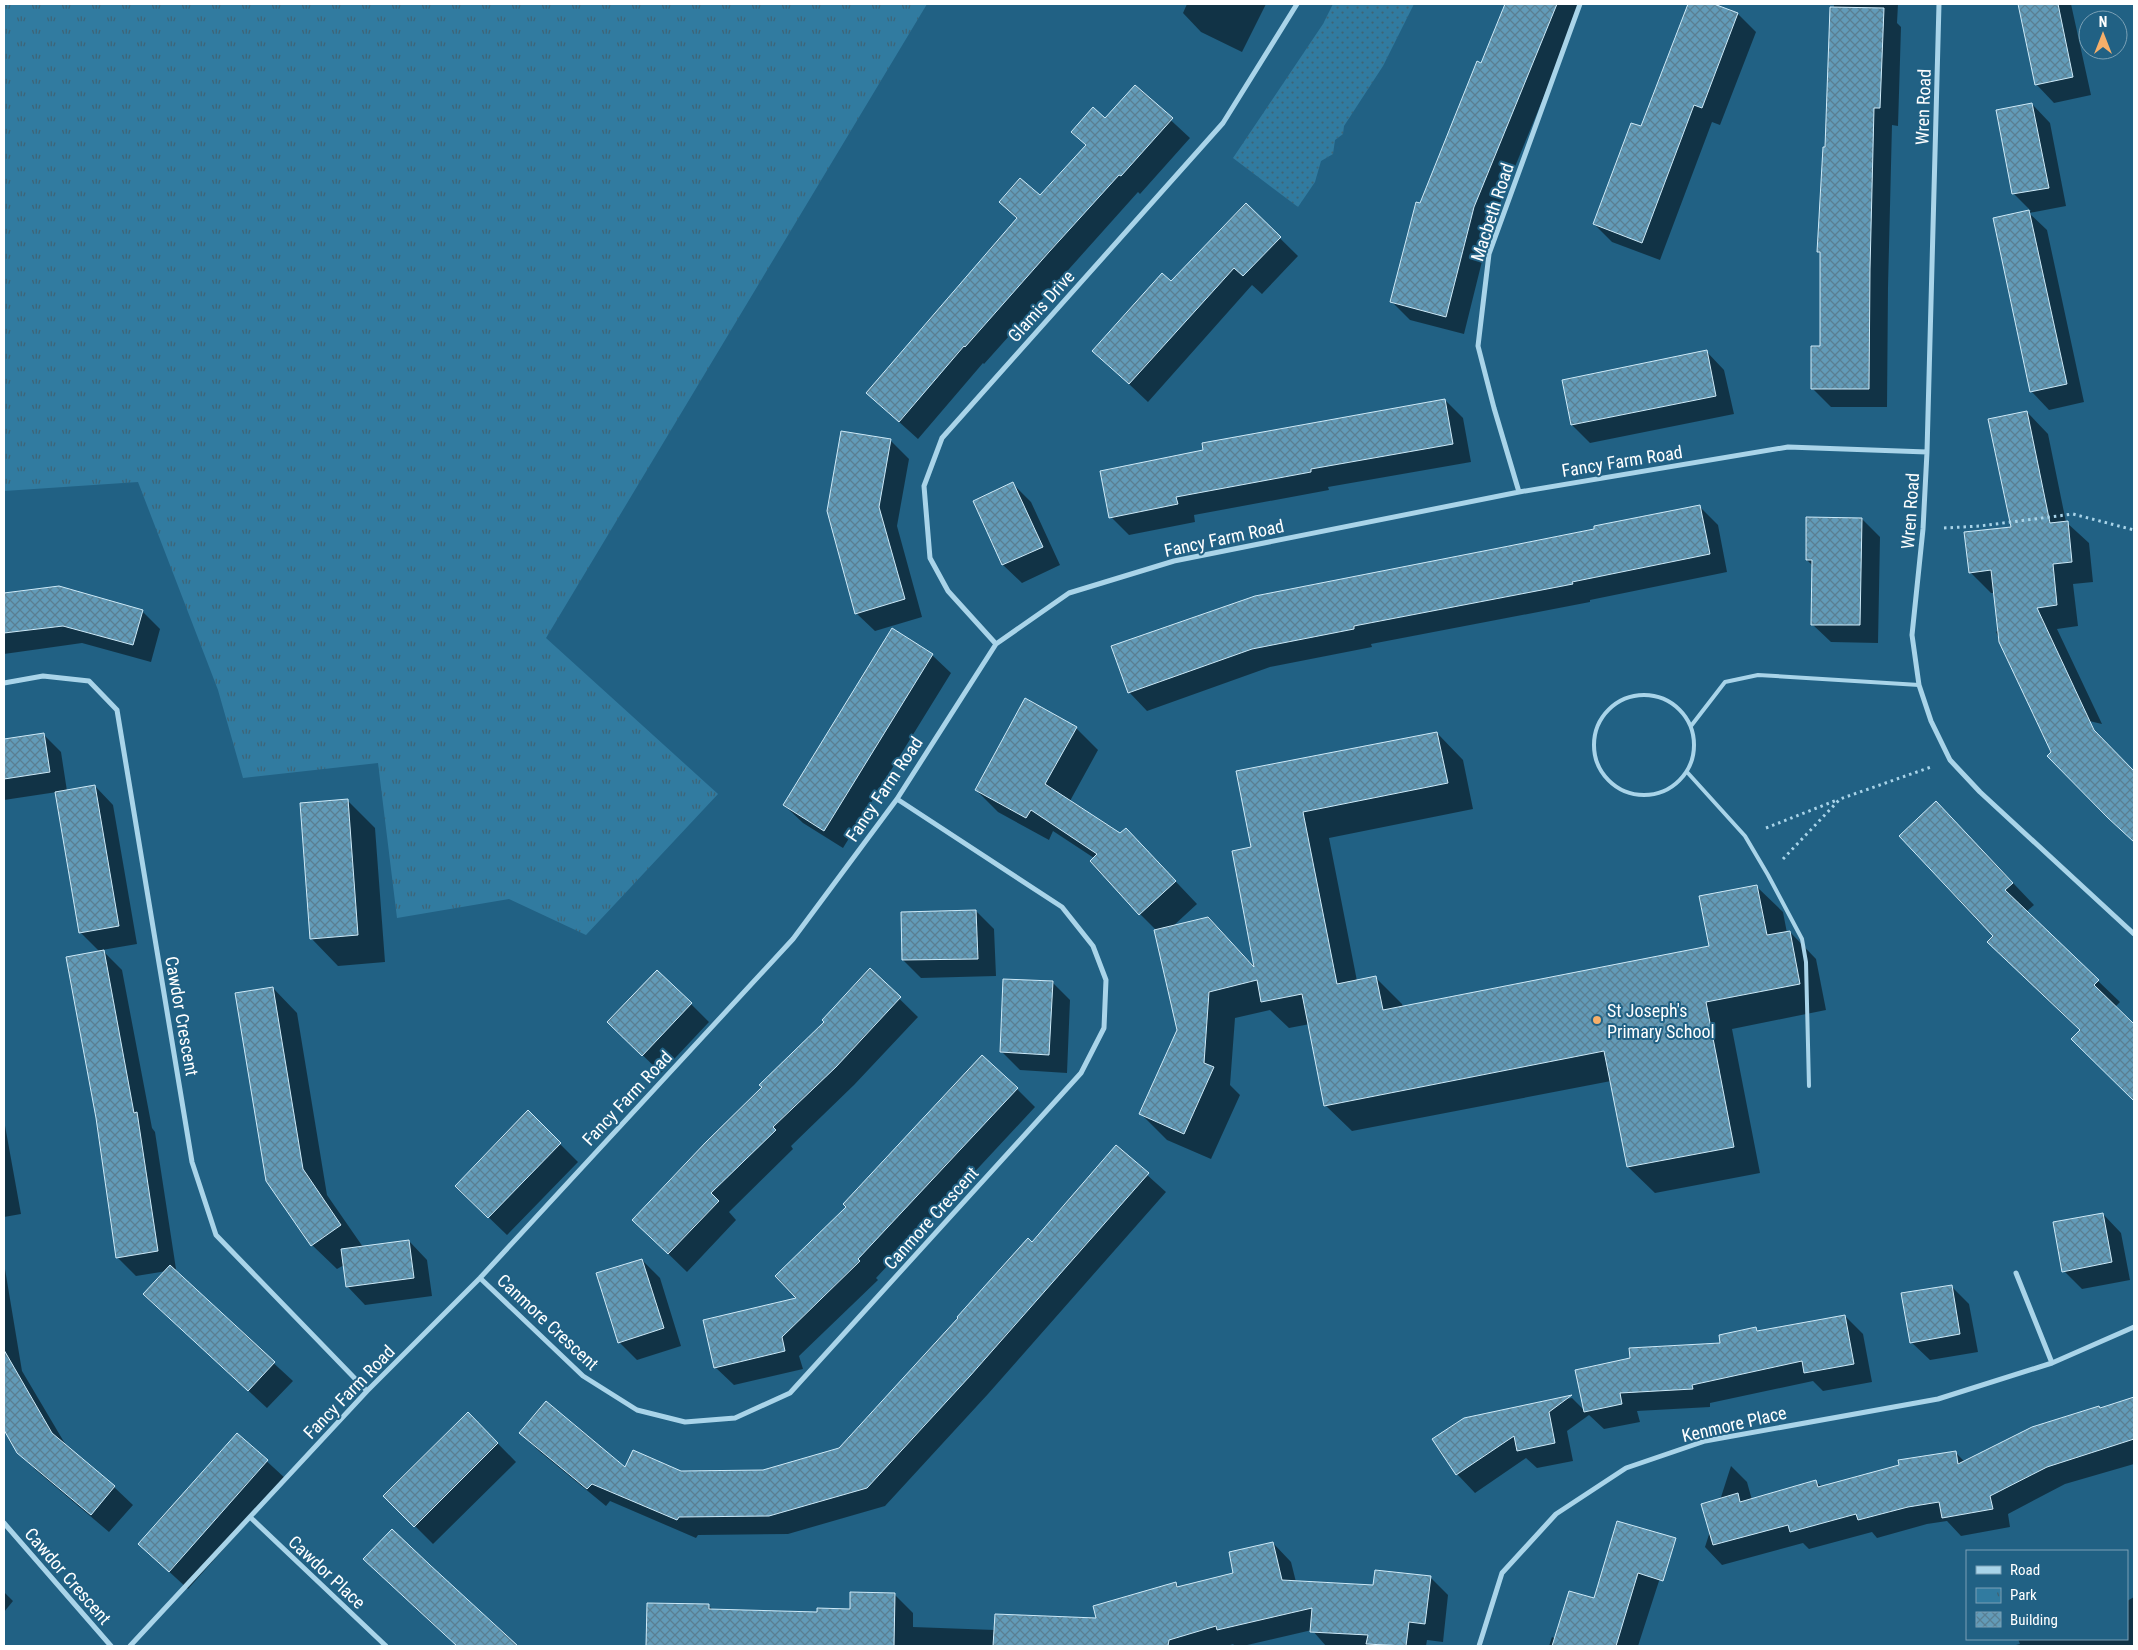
<svg xmlns="http://www.w3.org/2000/svg" width="2138" height="1650" font-family="'Roboto Condensed',sans-serif">
	<defs>
		<pattern id="grass-dots" width="8" height="8" patternUnits="userSpaceOnUse" patternTransform="scale(1.25)"><rect width="8" height="8" fill="#317ba0"/><path d="M2 2h.1M6 6h.1" fill="none" stroke="#3e6476" stroke-width="1.8" stroke-linecap="round"/></pattern>
		<pattern id="park-tufts" width="24" height="20" patternUnits="userSpaceOnUse" patternTransform="scale(1.25)"><rect width="24" height="20" fill="#317ba0"/><path d="M3 7l-1-3M5 7V3M7 7l1-3M15 17l-1-3M17 17v-4M19 17l1-3" fill="none" stroke="#3e6476"/></pattern>
		<pattern id="building-cross-hatch" width="8" height="8" patternUnits="userSpaceOnUse" patternTransform="scale(1.25)"><rect width="8" height="8" fill="#629bb8"/><path d="M0 0l8 8M0 8l8-8" fill="none" stroke="#5a7f92"/></pattern>
	</defs>
	<rect width="100%" height="100%" fill="#216184"/>
	<path fill="url(#grass-dots)" d="M 1333,4 L 1414,4 L 1383,66 L 1344,126 L 1343,134 L 1335,140 L 1333,154 L 1321,161 L 1315,182 L 1298,207 L 1233,158 L 1323,24 Z"/>
	<path fill="url(#park-tufts)" d="M 4,4 L 927,4 L 546,638 L 718,794 L 586,935 L 509,899 L 397,918 L 378,763 L 243,778 L 218,690 L 138,482 L 4,491 Z"/>
	<path fill="#0007" d="M 1187,4 L 1266,4 L 1242,52 L 1201,32 L 1183,13 Z
		M 1506,4 L 1582,4 L 1491,225 L 1464,334 L 1410,320 L 1392,302 Z
		M 1689,4 L 1711,4 L 1738,14 L 1756,32 L 1720,125 L 1712,122 L 1660,260 L 1612,242 L 1594,224 L 1642,128 Z
		M 1834,4 L 1898,4 L 1897,23 L 1901,27 L 1898,126 L 1892,125 L 1888,288 L 1887,407 L 1831,407 L 1812,388 L 1821,347 L 1821,254 L 1819,252 Z
		M 2019,4 L 2071,4 L 2091,95 L 2054,103 L 2036,84 Z
		M 1135,87 L 1190,138 L 1140,194 L 1138,192 L 984,364 L 983,363 L 918,439 L 867,393 L 1018,219 L 1001,202 L 1040,197 L 1087,146 L 1105,120 Z
		M 2032,104 L 2050,123 L 2066,206 L 2029,213 L 2047,230 L 2084,402 L 2049,410 L 2031,391 L 1994,219 L 2031,211 L 2014,194 L 1997,111 Z
		M 1246,205 L 1298,256 L 1262,294 L 1252,285 L 1148,402 L 1094,351 L 1171,282 Z
		M 1706,351 L 1724,370 L 1734,414 L 1590,443 L 1572,425 Z
		M 1445,400 L 1463,418 L 1471,462 L 1328,487 L 1329,490 L 1194,515 L 1195,522 L 1129,535 L 1111,517 Z
		M 2027,412 L 2048,434 L 2066,522 L 2089,543 L 2093,582 L 2073,584 L 2078,626 L 2057,629 L 2102,724 L 2085,720 L 2134,772 L 2134,842 L 2109,817 L 2052,752 L 1996,632 L 1999,629 L 1995,593 L 1991,593 L 1970,572 L 2012,528 Z
		M 891,441 L 909,459 L 897,526 L 922,617 L 875,631 L 856,613 Z
		M 1013,484 L 1031,502 L 1060,565 L 1022,583 L 1003,565 L 974,501 Z
		M 1700,507 L 1718,525 L 1727,572 L 1590,600 L 1590,602 L 1371,644 L 1372,647 L 1270,667 L 1147,711 L 1129,692 L 1509,547 Z
		M 1862,519 L 1880,537 L 1878,643 L 1831,642 L 1812,624 L 1813,566 L 1807,560 Z
		M 56,588 L 142,611 L 160,629 L 151,662 L 82,643 L 4,654 L 4,594 Z
		M 932,655 L 951,673 L 843,848 L 803,823 L 784,805 Z
		M 1076,728 L 1098,750 L 1070,801 L 1121,835 L 1126,829 L 1197,904 L 1172,927 L 1208,918 L 1256,968 L 1252,848 L 1238,772 L 1437,733 L 1463,760 L 1473,809 L 1329,838 L 1357,981 L 1376,978 L 1402,1004 L 1403,1007 L 1711,947 L 1756,886 L 1783,912 L 1787,933 L 1790,932 L 1816,959 L 1826,1010 L 1732,1029 L 1760,1173 L 1655,1193 L 1628,1167 L 1611,1081 L 1352,1131 L 1325,1105 L 1310,1024 L 1289,1028 L 1270,1010 L 1235,1018 L 1230,1085 L 1240,1095 L 1211,1159 L 1167,1140 L 1141,1114 L 1178,1030 L 1156,930 L 1140,914 L 1094,858 L 1053,831 L 1049,840 L 998,812 L 976,790 Z
		M 43,734 L 61,752 L 67,791 L 95,786 L 113,805 L 137,944 L 102,950 L 122,970 L 152,1128 L 155,1132 L 176,1269 L 173,1270 L 293,1381 L 267,1408 L 163,1312 L 167,1271 L 136,1276 L 117,1257 L 100,952 L 80,932 L 57,792 L 4,800 L 4,740 Z
		M 348,801 L 375,828 L 385,962 L 338,966 L 311,938 Z
		M 1958,825 L 2034,905 L 2026,912 L 2120,1002 L 2115,1007 L 2134,1026 L 2134,1100 L 2073,1039 L 2081,1031 L 1995,936 Z
		M 976,911 L 994,929 L 996,976 L 921,978 L 903,960 Z
		M 870,970 L 918,1017 L 854,1085 L 791,1146 L 793,1149 L 729,1212 L 736,1220 L 687,1272 L 652,1238 L 764,1087 L 825,1022 Z
		M 1052,982 L 1070,1000 L 1067,1073 L 1020,1070 L 1002,1052 Z
		M 273,988 L 297,1013 L 327,1195 L 363,1247 L 409,1241 L 427,1260 L 432,1296 L 365,1305 L 347,1286 L 344,1265 L 337,1269 L 312,1245 Z
		M 691,1004 L 709,1022 L 661,1073 L 627,1040 Z
		M 1017,1089 L 1035,1107 L 876,1278 L 878,1280 L 799,1356 L 803,1369 L 734,1385 L 715,1367 L 798,1298 Z
		M 528,1112 L 578,1162 L 507,1235 L 456,1186 Z
		M 4,1120 L 21,1214 L 4,1217 Z
		M 1116,1147 L 1166,1192 L 988,1394 L 885,1506 L 788,1534 L 698,1535 L 696,1538 L 610,1501 L 606,1506 L 539,1451 L 521,1433 L 626,1469 L 681,1472 L 763,1471 L 840,1449 L 1032,1244 Z
		M 2103,1214 L 2121,1233 L 2130,1280 L 2082,1289 L 2064,1271 Z
		M 642,1260 L 660,1278 L 681,1346 L 637,1360 L 619,1342 Z
		M 4,1263 L 22,1371 L 67,1447 L 114,1487 L 133,1505 L 109,1532 L 37,1471 L 18,1452 L 4,1428 Z
		M 1951,1286 L 1969,1304 L 1978,1352 L 1930,1360 L 1911,1342 Z
		M 1845,1316 L 1863,1334 L 1872,1382 L 1823,1391 L 1813,1381 L 1710,1403 L 1710,1407 L 1637,1411 L 1640,1422 L 1604,1429 L 1589,1415 L 1567,1431 L 1573,1461 L 1537,1468 L 1526,1458 L 1475,1493 L 1457,1474 L 1434,1440 L 1464,1419 L 1572,1398 L 1585,1411 L 1577,1371 L 1722,1344 L 1756,1328 L 1759,1332 Z
		M 2134,1398 L 2134,1464 L 2065,1484 L 2008,1514 L 2010,1527 L 1961,1536 L 1947,1521 L 1927,1524 L 1877,1538 L 1872,1532 L 1809,1549 L 1803,1543 L 1722,1565 L 1705,1547 L 1731,1466 L 1747,1482 L 1752,1500 L 1816,1482 L 1822,1487 L 1955,1452 L 1965,1462 Z
		M 468,1413 L 516,1462 L 433,1544 L 385,1496 Z
		M 237,1434 L 286,1479 L 188,1589 L 139,1544 Z
		M 1273,1543 L 1291,1562 L 1296,1582 L 1374,1586 L 1430,1577 L 1448,1595 L 1443,1642 L 1427,1640 L 1426,1646 L 1326,1646 L 1312,1630 L 1243,1646 L 1235,1646 L 1233,1644 L 1227,1646 L 647,1646 L 648,1604 L 709,1606 L 713,1610 L 832,1614 L 851,1610 L 894,1594 L 913,1613 L 913,1627 L 995,1630 L 1098,1620 L 1176,1583 L 1180,1588 L 1235,1574 Z
		M 1669,1550 L 1638,1646 L 1549,1646 L 1552,1637 L 1556,1639 L 1595,1600 Z
		M 383,1577 L 508,1638 L 516,1646 L 458,1646 Z
		M 4,1592 L 13,1601 L 4,1612 Z
		M 2134,1597 L 2134,1646 L 2012,1646 L 2020,1644 L 2018,1639 L 2127,1639 L 2127,1601 Z"/>
	<path fill="url(#building-cross-hatch)" stroke="#cde9f7" d="M 1505,4 L 1557,4 L 1474,207 L 1446,317 L 1390,302 L 1416,202 L 1420,203 L 1477,61 L 1481,63 Z
		M 1688,4 L 1714,4 L 1738,13 L 1702,108 L 1694,105 L 1642,243 L 1593,224 L 1631,123 L 1641,126 Z
		M 2018,4 L 2058,4 L 2073,77 L 2035,85 Z
		M 1830,7 L 1884,8 L 1880,108 L 1874,108 L 1870,269 L 1869,389 L 1811,389 L 1811,346 L 1820,346 L 1820,252 L 1817,252 L 1823,147 L 1825,147 Z
		M 1135,85 L 1173,118 L 1121,176 L 1119,175 L 1049,252 L 965,347 L 964,346 L 899,422 L 866,393 L 1017,218 L 999,202 L 1020,178 L 1040,195 L 1086,145 L 1071,132 L 1093,107 L 1105,118 Z
		M 2032,103 L 2049,188 L 2012,194 L 1996,110 Z
		M 1246,203 L 1281,237 L 1243,276 L 1234,268 L 1129,384 L 1092,351 L 1162,273 L 1171,281 Z
		M 2029,210 L 2067,384 L 2030,392 L 1993,218 Z
		M 1707,350 L 1716,396 L 1571,425 L 1562,380 Z
		M 1445,399 L 1453,444 L 1311,469 L 1311,472 L 1176,497 L 1178,504 L 1109,518 L 1100,471 L 1203,450 L 1202,443 Z
		M 2027,411 L 2050,523 L 2068,521 L 2072,562 L 2053,564 L 2057,605 L 2037,608 L 2094,730 L 2134,771 L 2134,842 L 2108,818 L 2047,756 L 2051,752 L 1999,642 L 1991,570 L 1969,573 L 1964,532 L 2011,527 L 1988,419 Z
		M 841,431 L 891,439 L 879,507 L 905,599 L 855,614 L 827,511 Z
		M 1013,482 L 1043,547 L 1002,565 L 973,501 Z
		M 1700,505 L 1710,554 L 1572,582 L 1573,584 L 1354,626 L 1354,629 L 1252,649 L 1128,693 L 1111,646 L 1255,596 L 1509,546 L 1594,529 L 1594,526 Z
		M 1806,517 L 1862,518 L 1860,625 L 1811,625 L 1812,560 L 1806,560 Z
		M 59,586 L 143,610 L 133,645 L 63,626 L 4,633 L 4,593 Z
		M 892,628 L 933,654 L 824,831 L 783,805 Z
		M 1025,698 L 1077,727 L 1045,784 L 1120,833 L 1126,828 L 1176,881 L 1139,915 L 1090,861 L 1097,854 L 1031,810 L 1026,818 L 975,790 Z
		M 1437,732 L 1448,783 L 1303,812 L 1337,984 L 1376,976 L 1383,1010 L 1709,946 L 1699,896 L 1757,885 L 1767,935 L 1790,931 L 1800,984 L 1706,1002 L 1734,1147 L 1627,1167 L 1604,1051 L 1324,1106 L 1302,994 L 1261,1002 L 1257,980 L 1209,992 L 1204,1063 L 1214,1067 L 1184,1134 L 1139,1114 L 1177,1030 L 1154,930 L 1208,917 L 1254,967 L 1232,851 L 1251,847 L 1236,771 Z
		M 44,733 L 50,772 L 4,779 L 4,739 Z
		M 95,785 L 119,926 L 79,933 L 55,792 Z
		M 348,799 L 358,935 L 310,939 L 300,803 Z
		M 1936,801 L 2013,883 L 2005,890 L 2099,980 L 2094,985 L 2134,1024 L 2134,1101 L 2071,1039 L 2080,1030 L 1987,942 L 1993,936 L 1899,836 Z
		M 976,910 L 978,959 L 902,960 L 901,912 Z
		M 104,950 L 134,1113 L 137,1112 L 158,1251 L 116,1258 L 96,1118 L 66,957 Z
		M 870,968 L 901,997 L 836,1067 L 773,1127 L 776,1130 L 711,1193 L 719,1201 L 668,1254 L 632,1220 L 706,1142 L 762,1087 L 759,1085 L 824,1022 L 822,1020 Z
		M 657,970 L 692,1003 L 642,1056 L 607,1022 Z
		M 1003,979 L 1053,981 L 1049,1055 L 1000,1052 Z
		M 273,987 L 303,1169 L 341,1225 L 311,1246 L 266,1181 L 235,993 Z
		M 982,1055 L 1018,1088 L 858,1259 L 860,1261 L 782,1337 L 785,1351 L 714,1368 L 703,1320 L 796,1298 L 775,1276 L 846,1207 L 843,1204 Z
		M 528,1110 L 561,1143 L 488,1218 L 455,1186 Z
		M 1116,1145 L 1149,1173 L 970,1376 L 867,1488 L 769,1516 L 679,1517 L 677,1520 L 592,1484 L 587,1489 L 519,1433 L 546,1401 L 625,1467 L 633,1450 L 681,1471 L 763,1470 L 839,1448 L 958,1318 L 957,1317 L 1028,1238 L 1032,1242 Z
		M 2103,1213 L 2112,1262 L 2062,1272 L 2053,1222 Z
		M 409,1240 L 414,1278 L 346,1287 L 341,1249 Z
		M 642,1259 L 664,1328 L 618,1343 L 596,1273 Z
		M 170,1265 L 275,1362 L 248,1391 L 143,1294 Z
		M 1952,1285 L 1960,1334 L 1910,1343 L 1901,1293 Z
		M 1845,1315 L 1854,1364 L 1804,1373 L 1802,1361 L 1692,1385 L 1693,1389 L 1620,1393 L 1622,1404 L 1584,1412 L 1575,1370 L 1630,1358 L 1629,1348 L 1720,1343 L 1719,1335 L 1756,1327 L 1757,1331 Z
		M 4,1350 L 52,1433 L 115,1486 L 91,1515 L 17,1453 L 4,1430 Z
		M 1572,1395 L 1549,1412 L 1555,1443 L 1517,1451 L 1514,1436 L 1456,1475 L 1432,1439 L 1464,1418 Z
		M 2134,1397 L 2134,1439 L 2047,1467 L 1990,1496 L 1993,1509 L 1942,1518 L 1939,1502 L 1908,1507 L 1858,1520 L 1856,1514 L 1790,1532 L 1788,1525 L 1713,1545 L 1701,1504 L 1738,1493 L 1740,1502 L 1816,1480 L 1818,1487 L 1899,1465 L 1898,1460 L 1956,1451 L 1958,1464 L 2032,1427 L 2099,1406 L 2100,1408 Z
		M 468,1412 L 498,1443 L 414,1527 L 383,1496 Z
		M 237,1433 L 268,1460 L 169,1572 L 138,1544 Z
		M 1617,1521 L 1676,1538 L 1663,1581 L 1638,1573 L 1616,1646 L 1552,1646 L 1569,1591 L 1594,1598 Z
		M 392,1529 L 430,1565 L 518,1646 L 457,1646 L 363,1559 Z
		M 1273,1542 L 1282,1580 L 1373,1585 L 1375,1570 L 1431,1576 L 1425,1624 L 1409,1622 L 1406,1646 L 1366,1644 L 1368,1635 L 1310,1632 L 1312,1608 L 1217,1630 L 1216,1626 L 1169,1640 L 1168,1646 L 993,1646 L 995,1614 L 1096,1618 L 1093,1606 L 1176,1582 L 1177,1587 L 1233,1573 L 1229,1552 Z
		M 850,1592 L 895,1593 L 894,1646 L 646,1646 L 647,1603 L 709,1604 L 709,1609 L 817,1612 L 817,1608 L 850,1609 Z"/>
	<g fill="none" stroke-linecap="round" stroke-linejoin="round">
		<path stroke="#a9d4e9" stroke-width="3" stroke-dasharray="2.5 4" stroke-linecap="butt" d="M 1944,528 L 1980,526 L 2073,514 L 2134,530
			M 1766,828 L 1837,800
			M 1783,859 L 1840,799 L 1931,767"/>
		<path stroke="#a9d4e9" stroke-width="4" d="M1594 745a50 50 0 1 1 100 0a50 50 0 1 1-100 0Z
			M 1691,726 L 1725,682 L 1758,675 L 1919,685
			M 1687,772 L 1745,836 L 1768,875 L 1802,939 L 1806,962 L 1809,1086"/>
		<path stroke="#a9d4e9" stroke-width="5" d="M 1939,4 L 1927,452 L 1923,529 L 1912,635 L 1919,685 L 1931,721 L 1950,760 L 1980,792 L 2134,934
			M 1519,492 L 1494,408 L 1478,346 L 1489,254 L 1580,4
			M 996,644 L 948,591 L 930,558 L 924,486 L 942,438 L 1223,123 L 1297,4
			M 4,683 L 43,676 L 89,681 L 117,710 L 192,1162 L 216,1235 L 367,1391
			M 2016,1273 L 2052,1363
			M 480,1278 L 583,1376 L 637,1410 L 685,1422 L 735,1418 L 790,1393 L 1081,1073 L 1104,1028 L 1106,980 L 1093,946 L 1062,907 L 897,799
			M 250,1517 L 386,1646
			M 4,1523 L 111,1646
			M 130,1646 L 367,1391 L 480,1278 L 793,939 L 897,799 L 996,644 L 1069,593 L 1174,561 L 1519,492 L 1788,447 L 1927,452
			M 1479,1646 L 1502,1573 L 1556,1514 L 1626,1468 L 1705,1441 L 1938,1399 L 2052,1363 L 2134,1327"/>
	</g>
	<circle fill="#f6af6a" stroke="#216184" stroke-width="2" cx="1597" cy="1020" r="5"/>
	<g text-anchor="middle" dominant-baseline="central" stroke-width="4" stroke-linejoin="round" paint-order="stroke">
		<g font-size="18" fill="#fff" stroke="#216184">
			<text transform="translate(1923 107) rotate(-88)">Wren Road</text>
			<text transform="translate(1492 212) rotate(-72)">Macbeth Road</text>
			<text transform="translate(1041 306) rotate(-48)">Glamis Drive</text>
			<text transform="translate(1622 461) rotate(-9)">Fancy Farm Road</text>
			<text transform="translate(1910 511) rotate(-86)">Wren Road</text>
			<text transform="translate(1224 538) rotate(-12)">Fancy Farm Road</text>
			<text transform="translate(884 789) rotate(-56)">Fancy Farm Road</text>
			<text transform="translate(182 1016) rotate(80)">Cawdor Crescent</text>
			<text transform="translate(627 1098) rotate(-47)">Fancy Farm Road</text>
			<text transform="translate(931 1218) rotate(-48)">Canmore Crescent</text>
			<text transform="translate(548 1322) rotate(43)">Canmore Crescent</text>
			<text transform="translate(349 1392) rotate(-46)">Fancy Farm Road</text>
			<text transform="translate(1734 1424) rotate(-13)">Kenmore Place</text>
			<text transform="translate(327 1572) rotate(43)">Cawdor Place</text>
			<text transform="translate(68 1576) rotate(49)">Cawdor Crescent</text>
		</g>
		<g font-size="18" fill="#fff" stroke="#216184" text-anchor="start">
			<text x="1607" y="1010">St Joseph's<tspan x="1607" dy="21">Primary School</tspan></text>
		</g>
	</g>
	<rect width="2138" height="1650" fill="none" stroke="#ffffff" stroke-width="10"/>
	<rect x="1966" y="1550" width="162" height="90" fill="#216184" stroke="#7aa0b5"/>
	<rect x="1976" y="1566" width="25" height="8" fill="#a9d4e9" stroke="#7aa0b5"/>
	<text x="2010" y="1575" font-size="15" fill="#ffffff">Road</text>
	<rect x="1976" y="1588" width="25" height="15" fill="url(#park-tufts)" stroke="#7aa0b5"/>
	<text x="2010" y="1600" font-size="15" fill="#ffffff">Park</text>
	<rect x="1976" y="1612" width="25" height="15" fill="url(#building-cross-hatch)" stroke="#7aa0b5"/>
	<text x="2010" y="1625" font-size="15" fill="#ffffff">Building</text>
	<g transform="translate(2103 35)"><circle r="24" fill="#216184" stroke="#7aa0b5"/>
	<path d="M0-4L9 19L0 12L-9 19Z" fill="#f6af6a"/>
	<text y="-8" font-size="14" font-weight="bold" text-anchor="middle" fill="#ffffff">N</text>
	</g>
</svg>
